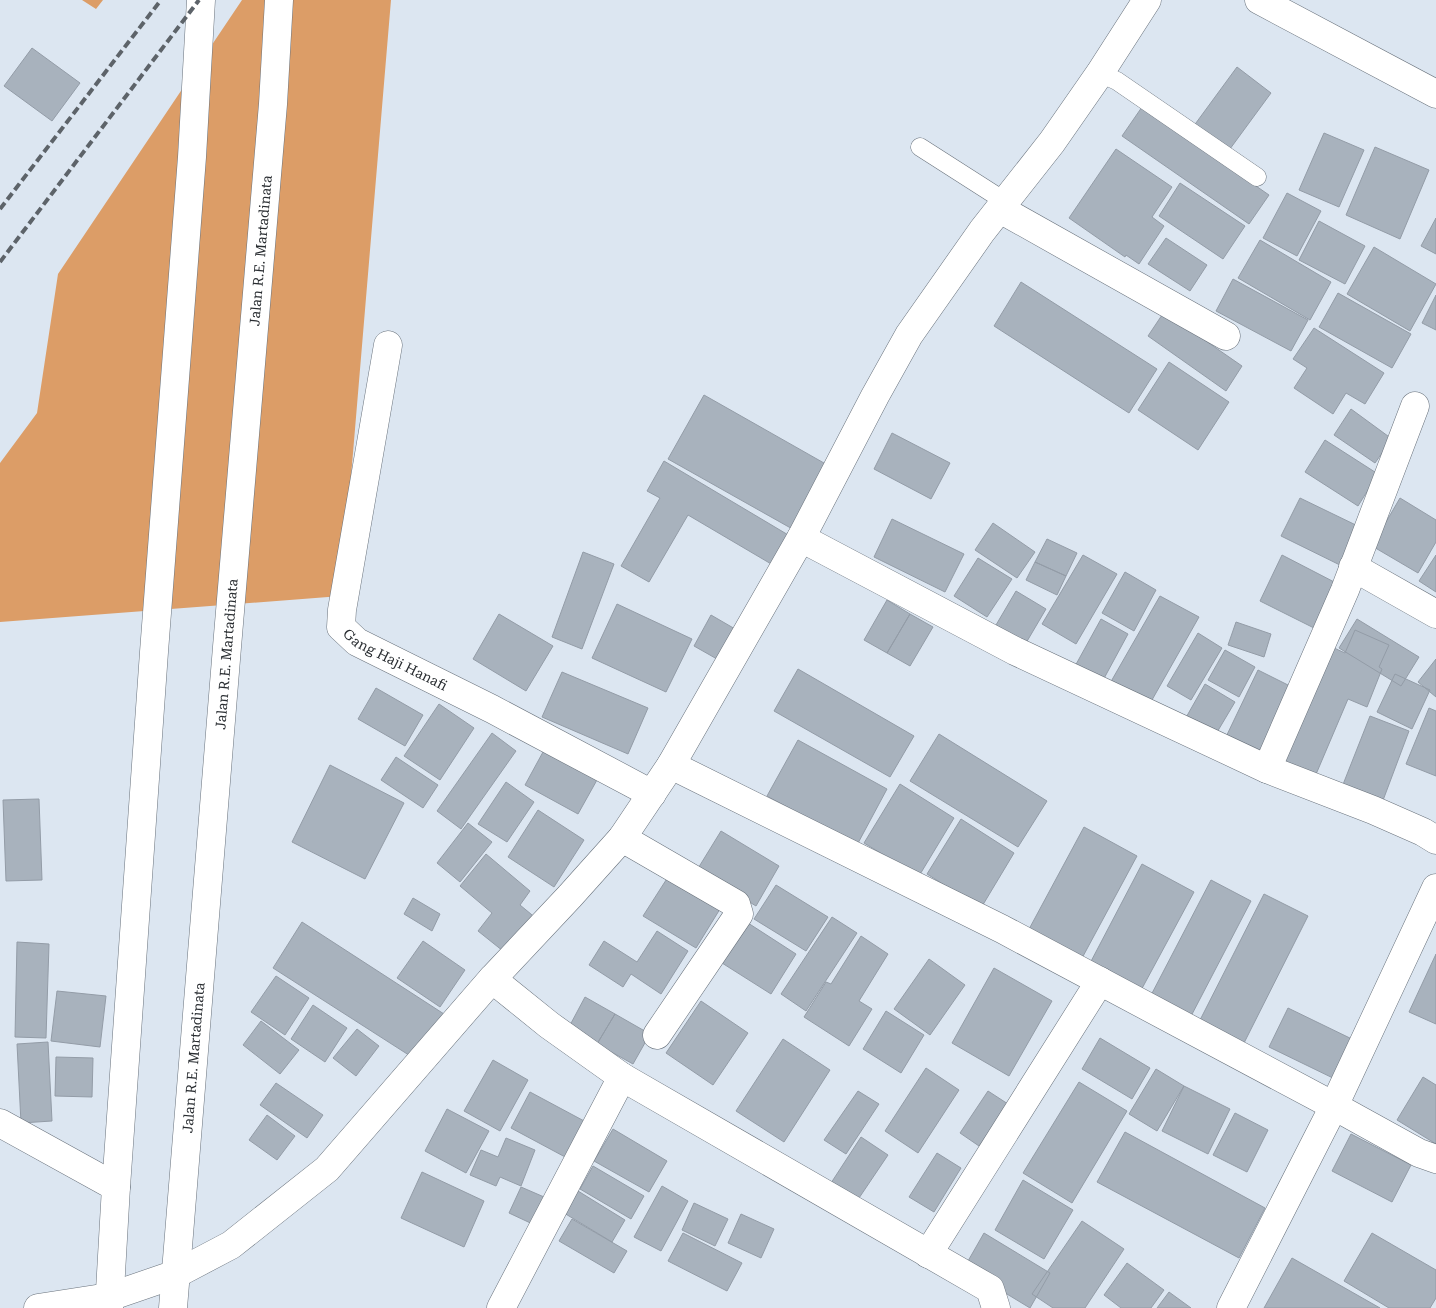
<svg xmlns="http://www.w3.org/2000/svg" width="1436" height="1308" font-family="'Roboto Serif',serif">
	<rect width="100%" height="100%" fill="#dce6f1"/>
	<path fill="#dc9d67" d="M 82,0 L 103,0 L 96,9 Z
		M 242,0 L 391,0 L 341,596 L 0,622 L 0,463 L 37,413 L 58,274 Z"/>
	<path fill="#a8b2bd" stroke="#939ca7" d="M 32,48 L 80,83 L 52,121 L 4,86 Z
		M 1237,67 L 1271,93 L 1227,153 L 1193,127 Z
		M 1142,107 L 1269,195 L 1249,224 L 1122,136 Z
		M 1324,133 L 1364,150 L 1339,207 L 1299,190 Z
		M 1375,147 L 1429,170 L 1400,239 L 1346,215 Z
		M 1116,149 L 1172,187 L 1152,217 L 1164,226 L 1139,264 L 1126,255 L 1125,257 L 1069,218 Z
		M 1180,183 L 1245,226 L 1223,259 L 1159,216 Z
		M 1287,193 L 1321,211 L 1297,256 L 1263,238 Z
		M 1436,218 L 1436,254 L 1421,246 Z
		M 1319,221 L 1365,246 L 1345,284 L 1299,260 Z
		M 1166,238 L 1207,265 L 1190,291 L 1148,264 Z
		M 1260,240 L 1331,282 L 1310,320 L 1238,278 Z
		M 1374,247 L 1436,284 L 1410,331 L 1347,294 Z
		M 1233,279 L 1308,320 L 1291,351 L 1216,311 Z
		M 1021,282 L 1157,369 L 1129,413 L 994,326 Z
		M 1338,293 L 1411,334 L 1392,368 L 1319,327 Z
		M 1436,295 L 1436,330 L 1422,323 Z
		M 1164,312 L 1242,366 L 1226,391 L 1148,336 Z
		M 1314,328 L 1384,373 L 1365,404 L 1346,393 L 1333,414 L 1294,388 L 1307,368 L 1293,359 Z
		M 1169,362 L 1229,402 L 1198,450 L 1138,410 Z
		M 704,395 L 831,467 L 796,531 L 668,459 Z
		M 1351,409 L 1392,439 L 1375,463 L 1334,435 Z
		M 892,433 L 950,463 L 931,499 L 874,469 Z
		M 1325,440 L 1378,474 L 1358,506 L 1305,472 Z
		M 664,461 L 795,539 L 778,568 L 688,515 L 649,582 L 621,566 L 660,498 L 647,491 Z
		M 1300,498 L 1362,528 L 1344,567 L 1281,536 Z
		M 1400,498 L 1436,520 L 1436,542 L 1418,573 L 1372,546 Z
		M 892,519 L 964,554 L 945,592 L 874,557 Z
		M 993,523 L 1035,552 L 1017,578 L 975,550 Z
		M 1047,539 L 1077,553 L 1066,576 L 1035,562 Z
		M 583,552 L 614,564 L 582,649 L 552,637 Z
		M 1083,555 L 1117,574 L 1076,644 L 1042,624 Z
		M 1282,555 L 1340,585 L 1318,630 L 1260,601 Z
		M 1436,555 L 1436,592 L 1419,581 Z
		M 978,558 L 1012,579 L 987,617 L 954,596 Z
		M 1035,562 L 1066,576 L 1057,595 L 1026,580 Z
		M 1125,572 L 1156,590 L 1134,631 L 1102,613 Z
		M 1016,591 L 1046,609 L 1026,643 L 996,625 Z
		M 1160,596 L 1199,617 L 1148,707 L 1109,685 Z
		M 887,600 L 910,614 L 887,653 L 864,640 Z
		M 617,604 L 692,639 L 666,692 L 592,658 Z
		M 499,614 L 553,646 L 526,691 L 473,659 Z
		M 910,614 L 933,627 L 910,666 L 887,653 Z
		M 711,615 L 742,633 L 724,663 L 694,646 Z
		M 1101,619 L 1128,634 L 1101,684 L 1074,668 Z
		M 1357,619 L 1419,657 L 1401,686 L 1339,648 Z
		M 1236,622 L 1271,634 L 1264,657 L 1228,645 Z
		M 1355,630 L 1389,645 L 1379,667 L 1382,669 L 1367,707 L 1348,699 L 1314,779 L 1280,765 L 1315,679 L 1320,681 L 1334,648 L 1345,653 Z
		M 1198,633 L 1222,648 L 1191,700 L 1167,686 Z
		M 1225,650 L 1255,667 L 1239,697 L 1208,680 Z
		M 1436,659 L 1436,697 L 1418,682 Z
		M 798,669 L 914,736 L 890,777 L 774,711 Z
		M 1258,670 L 1298,690 L 1264,760 L 1224,741 Z
		M 562,672 L 648,708 L 628,754 L 542,717 Z
		M 1395,674 L 1430,690 L 1412,729 L 1377,712 Z
		M 1205,684 L 1235,702 L 1213,739 L 1184,721 Z
		M 376,688 L 423,715 L 405,746 L 358,719 Z
		M 439,704 L 474,728 L 440,780 L 404,756 Z
		M 1429,708 L 1436,711 L 1436,776 L 1406,764 Z
		M 1370,716 L 1409,731 L 1382,803 L 1342,787 Z
		M 492,733 L 516,751 L 461,829 L 437,811 Z
		M 939,734 L 1047,801 L 1018,847 L 910,781 Z
		M 798,740 L 887,789 L 857,845 L 767,796 Z
		M 549,741 L 602,771 L 578,814 L 525,785 Z
		M 396,757 L 438,785 L 423,808 L 381,780 Z
		M 330,765 L 404,803 L 365,879 L 292,842 Z
		M 506,782 L 534,802 L 507,842 L 478,824 Z
		M 900,784 L 954,818 L 919,876 L 864,843 Z
		M 39,799 L 42,880 L 6,881 L 3,800 Z
		M 538,810 L 584,840 L 554,887 L 508,857 Z
		M 961,819 L 1014,853 L 981,908 L 927,874 Z
		M 468,823 L 492,842 L 460,882 L 437,863 Z
		M 1084,827 L 1137,856 L 1081,960 L 1028,931 Z
		M 721,831 L 779,866 L 756,906 L 697,870 Z
		M 486,854 L 530,891 L 520,905 L 537,919 L 508,955 L 478,931 L 492,913 L 460,886 Z
		M 1142,864 L 1194,892 L 1139,994 L 1088,967 Z
		M 668,877 L 720,909 L 696,948 L 643,916 Z
		M 1211,880 L 1251,901 L 1189,1020 L 1149,999 Z
		M 776,885 L 828,917 L 806,951 L 754,919 Z
		M 1264,894 L 1308,916 L 1242,1047 L 1198,1024 Z
		M 413,898 L 440,914 L 432,931 L 404,914 Z
		M 832,917 L 857,933 L 806,1011 L 781,994 Z
		M 302,922 L 444,1014 L 415,1059 L 273,968 Z
		M 748,923 L 796,954 L 771,994 L 722,963 Z
		M 657,931 L 688,951 L 661,994 L 631,974 L 623,987 L 589,965 L 604,941 L 637,962 Z
		M 861,936 L 888,954 L 859,1001 L 872,1009 L 849,1046 L 804,1017 L 826,982 L 831,984 Z
		M 423,941 L 465,970 L 440,1007 L 397,978 Z
		M 17,942 L 49,944 L 46,1038 L 15,1037 Z
		M 1436,954 L 1436,1024 L 1409,1012 Z
		M 929,959 L 965,985 L 930,1035 L 894,1009 Z
		M 994,968 L 1052,1001 L 1009,1076 L 952,1043 Z
		M 276,976 L 309,998 L 285,1035 L 251,1012 Z
		M 57,991 L 106,996 L 100,1047 L 51,1041 Z
		M 585,997 L 615,1014 L 597,1044 L 569,1027 Z
		M 701,1001 L 748,1033 L 713,1085 L 666,1053 Z
		M 313,1005 L 347,1028 L 325,1062 L 291,1039 Z
		M 1288,1008 L 1356,1041 L 1337,1080 L 1269,1047 Z
		M 886,1011 L 924,1035 L 901,1073 L 863,1049 Z
		M 615,1014 L 650,1034 L 633,1064 L 597,1044 Z
		M 261,1021 L 299,1050 L 280,1074 L 243,1045 Z
		M 357,1029 L 379,1046 L 356,1076 L 333,1058 Z
		M 1100,1038 L 1150,1068 L 1132,1099 L 1082,1069 Z
		M 783,1039 L 830,1070 L 784,1142 L 736,1111 Z
		M 48,1042 L 52,1121 L 21,1123 L 17,1044 Z
		M 56,1057 L 93,1058 L 92,1097 L 55,1096 Z
		M 493,1060 L 528,1080 L 500,1131 L 464,1111 Z
		M 926,1068 L 959,1090 L 918,1153 L 885,1131 Z
		M 1156,1069 L 1184,1086 L 1157,1131 L 1129,1114 Z
		M 1423,1077 L 1436,1085 L 1436,1144 L 1397,1120 Z
		M 1079,1082 L 1127,1111 L 1072,1203 L 1023,1173 Z
		M 276,1083 L 323,1115 L 307,1138 L 260,1105 Z
		M 1184,1086 L 1230,1109 L 1208,1154 L 1162,1131 Z
		M 858,1091 L 879,1104 L 846,1154 L 824,1140 Z
		M 988,1091 L 1008,1104 L 979,1146 L 960,1133 Z
		M 530,1092 L 586,1122 L 567,1158 L 511,1128 Z
		M 447,1109 L 489,1131 L 466,1173 L 425,1151 Z
		M 1235,1113 L 1268,1130 L 1247,1172 L 1213,1155 Z
		M 267,1115 L 295,1136 L 277,1160 L 249,1140 Z
		M 613,1129 L 667,1161 L 649,1192 L 594,1161 Z
		M 1125,1132 L 1265,1208 L 1239,1258 L 1097,1182 Z
		M 1351,1134 L 1411,1165 L 1392,1202 L 1332,1171 Z
		M 861,1137 L 888,1155 L 857,1201 L 831,1183 Z
		M 506,1138 L 535,1150 L 521,1186 L 500,1177 L 496,1186 L 470,1175 L 481,1150 L 498,1157 Z
		M 937,1153 L 961,1168 L 934,1212 L 909,1197 Z
		M 593,1166 L 644,1196 L 631,1219 L 580,1189 Z
		M 422,1172 L 484,1201 L 464,1247 L 401,1218 Z
		M 1023,1180 L 1073,1210 L 1044,1259 L 995,1230 Z
		M 662,1186 L 688,1201 L 661,1251 L 634,1237 Z
		M 521,1187 L 551,1200 L 539,1227 L 509,1213 Z
		M 578,1191 L 625,1220 L 612,1242 L 564,1213 Z
		M 694,1203 L 728,1219 L 715,1246 L 682,1230 Z
		M 741,1214 L 774,1229 L 761,1258 L 728,1243 Z
		M 572,1219 L 627,1251 L 614,1273 L 559,1241 Z
		M 1082,1221 L 1124,1249 L 1085,1308 L 1053,1308 L 1032,1294 Z
		M 683,1233 L 742,1263 L 727,1291 L 668,1261 Z
		M 984,1233 L 1050,1273 L 1030,1308 L 964,1268 Z
		M 1372,1233 L 1436,1270 L 1436,1298 L 1430,1308 L 1389,1308 L 1344,1281 Z
		M 1292,1258 L 1380,1308 L 1264,1308 Z
		M 1127,1263 L 1164,1290 L 1151,1308 L 1121,1308 L 1104,1295 Z
		M 1169,1292 L 1191,1308 L 1157,1308 Z"/>
	<g fill="none" stroke-linecap="round" stroke-linejoin="round">
		<g stroke="#69727c" stroke-width="19">
			<path id="service" d="M 1100,73 L 1117,81 L 1257,177
				M 920,147 L 1006,202"/>
		</g>
		<g stroke="#69727c" stroke-width="29">
			<g id="minor">
				<path d="M 1259,0 L 1436,94"/>
				<path d="M 1000,209 L 1226,336"/>
				<path id="s1" d="M 388,345 L 342,610 L 341,627 L 357,642 L 492,709 L 652,794"/>
				<path d="M 801,538 L 1015,651 L 1267,769 L 1373,810 L 1423,832 L 1436,840"/>
				<path d="M 1353,567 L 1436,614"/>
				<path d="M 671,765 L 1002,929 L 1334,1106 L 1419,1153 L 1436,1159"/>
				<path d="M 1267,769 L 1345,590 L 1415,406"/>
				<path d="M 622,838 L 736,904 L 739,914 L 657,1035"/>
				<path d="M 492,979 L 549,1025 L 622,1077 L 990,1289 L 996,1308"/>
				<path d="M 0,1123 L 116,1187"/>
				<path d="M 928,1254 L 1100,981"/>
				<path d="M 176,1274 L 231,1245 L 327,1169 L 492,979 L 570,896 L 622,838 L 671,765 L 801,538 L 875,396 L 909,335 L 982,231 L 1052,142 L 1100,73 L 1147,0"/>
				<path d="M 38,1308 L 109,1297"/>
				<path d="M 501,1308 L 622,1077"/>
				<path d="M 1231,1308 L 1334,1106 L 1436,888"/>
			</g>
		</g>
		<g stroke="#69727c" stroke-width="29">
			<g id="trunk">
				<path d="M 109,1297 L 176,1274"/>
				<path d="M 109,1308 L 116,1187 L 154,652 L 192,157 L 201,0"/>
				<path id="s2" d="M 173,1308 L 227,647 L 273,104 L 279,0"/>
			</g>
		</g>
		<use href="#service" stroke="#fff" stroke-width="18"/>
		<use href="#minor" stroke="#fff" stroke-width="28"/>
		<use href="#trunk" stroke="#fff" stroke-width="28"/>
		<path stroke="#5d6369" stroke-width="4" stroke-dasharray="8 4" stroke-linecap="butt" d="M 0,209 L 161,0
			M 0,262 L 199,0"/>
	</g>
	<g text-anchor="middle" dominant-baseline="central" stroke-width="4.5" stroke-linejoin="round" paint-order="stroke">
		<g font-size="14" fill="#292d31" stroke="#e9f3ff">
			<text stroke="none"><textPath href="#s2" startOffset="1061">Jalan R.E. Martadinata</textPath></text>
			<text stroke="none"><textPath href="#s2" startOffset="656">Jalan R.E. Martadinata</textPath></text>
			<text stroke="none"><textPath href="#s1" startOffset="350">Gang Haji Hanafi</textPath></text>
			<text stroke="none"><textPath href="#s2" startOffset="251">Jalan R.E. Martadinata</textPath></text>
		</g>
	</g>
</svg>
